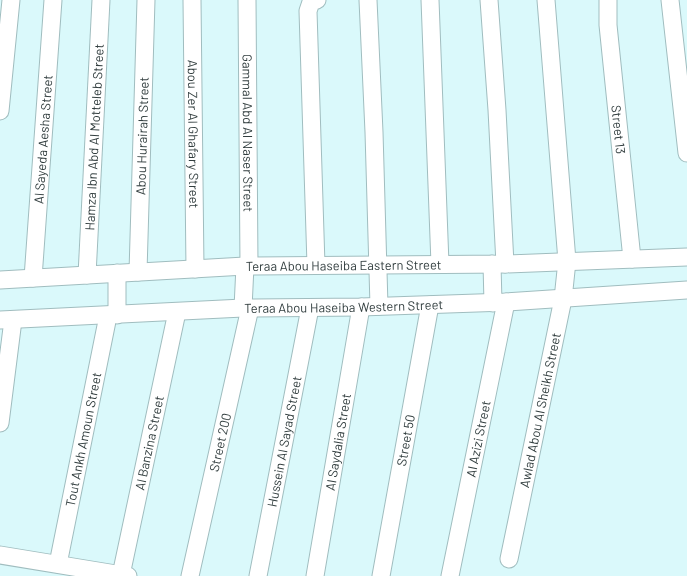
<svg xmlns="http://www.w3.org/2000/svg" width="687" height="576" font-family="Barlow,sans-serif">
	<rect width="100%" height="100%" fill="#daf9fb"/>
	<g fill="none" stroke-linecap="round" stroke-linejoin="round">
		<g stroke="#a0bdbf" stroke-width="19">
			<g id="minor">
				<path id="s1" d="M 192,0 L 195,269"/>
				<path id="s2" d="M 247,0 L 249,266"/>
				<path d="M 368,0 L 374,132 L 379,306"/>
				<path d="M 430,0 L 440,264"/>
				<path d="M 489,0 L 497,110 L 505,264"/>
				<path id="s3" d="M 608,0 L 608,25 L 632,259"/>
				<path d="M 670,0 L 687,153"/>
				<path d="M 0,111 L 11,0"/>
				<path d="M 492,264 L 493,303"/>
				<path d="M 316,265 L 308,11 L 311,2 L 317,0"/>
				<path id="s4" d="M 138,272 L 146,0"/>
				<path id="s5" d="M 87,275 L 101,0"/>
				<path id="s6" d="M 33,278 L 53,0"/>
				<path id="s7" d="M 0,280 L 245,266 L 505,264 L 687,257"/>
				<path d="M 243,308 L 245,266"/>
				<path d="M 117,315 L 117,273"/>
				<path id="s8" d="M 0,320 L 243,308 L 361,307 L 506,302 L 687,290"/>
				<path d="M 0,423 L 13,320"/>
				<path d="M 0,555 L 128,576"/>
				<path id="s9" d="M 509,559 L 563,299 L 567,261 L 546,0"/>
				<path id="s10" d="M 58,564 L 108,316"/>
				<path id="s11" d="M 121,575 L 177,312"/>
				<path id="s12" d="M 190,576 L 250,308"/>
				<path id="s13" d="M 258,576 L 310,308"/>
				<path id="s14" d="M 315,576 L 361,307"/>
				<path id="s15" d="M 381,576 L 430,305"/>
				<path id="s16" d="M 450,576 L 506,302"/>
			</g>
		</g>
		<use href="#minor" stroke="#fff" stroke-width="17"/>
	</g>
	<g text-anchor="middle" dominant-baseline="central" stroke-width="3" stroke-linejoin="round" paint-order="stroke">
		<g font-size="13" fill="#323e3f" stroke="#fff">
			<text stroke="none"><textPath href="#s3" startOffset="130">Street 13</textPath></text>
			<text stroke="none"><textPath href="#s2" startOffset="133">Gammal Abd Al Naser Street</textPath></text>
			<text stroke="none"><textPath href="#s1" startOffset="134">Abou Zer Al Ghafary Street</textPath></text>
			<text stroke="none"><textPath href="#s4" startOffset="136">Abou Hurairah Street</textPath></text>
			<text stroke="none"><textPath href="#s5" startOffset="138">Hamza Ibn Abd Al Motteleb Street</textPath></text>
			<text stroke="none"><textPath href="#s6" startOffset="139">Al Sayeda Aesha Street</textPath></text>
			<text stroke="none"><textPath href="#s7" startOffset="344">Teraa Abou Haseiba Eastern Street</textPath></text>
			<text stroke="none"><textPath href="#s8" startOffset="344">Teraa Abou Haseiba Western Street</textPath></text>
			<text stroke="none"><textPath href="#s9" startOffset="152">Awlad Abou Al Sheikh Street</textPath></text>
			<text stroke="none"><textPath href="#s16" startOffset="140">Al Azizi Street</textPath></text>
			<text stroke="none"><textPath href="#s10" startOffset="127">Tout Ankh Amoun Street</textPath></text>
			<text stroke="none"><textPath href="#s15" startOffset="138">Street 50</textPath></text>
			<text stroke="none"><textPath href="#s14" startOffset="136">Al Saydalia Street</textPath></text>
			<text stroke="none"><textPath href="#s12" startOffset="137">Street 200</textPath></text>
			<text stroke="none"><textPath href="#s13" startOffset="137">Hussein Al Sayad Street</textPath></text>
			<text stroke="none"><textPath href="#s11" startOffset="135">Al Banzina Street</textPath></text>
		</g>
	</g>
</svg>
